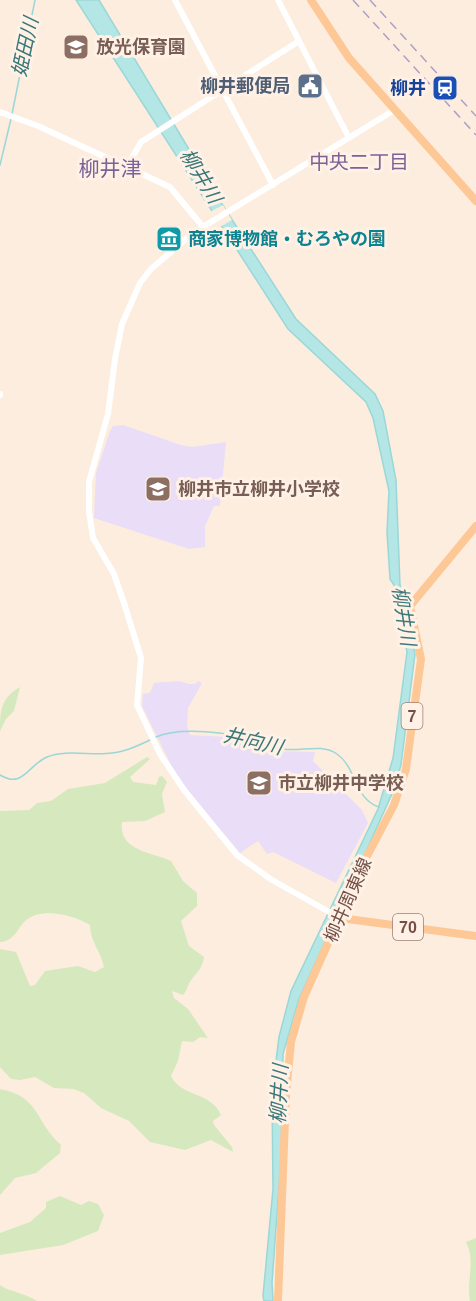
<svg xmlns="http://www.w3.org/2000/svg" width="476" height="1301" font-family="Helvetica,'Noto Sans JP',sans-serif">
	<rect width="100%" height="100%" fill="#fceddf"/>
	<path fill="#eaddf8" d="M 123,425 L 181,445 L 192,447 L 226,442 L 220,506 L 214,506 L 205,526 L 205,547 L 189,549 L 94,518 L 96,473 L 110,431 L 113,426 Z
		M 179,681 L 189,684 L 195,684 L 198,681 L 202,683 L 188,708 L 187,726 L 190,735 L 228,737 L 276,751 L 315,752 L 313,761 L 362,810 L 368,823 L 336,883 L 273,852 L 267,854 L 258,841 L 240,853 L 192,796 L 174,771 L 142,706 L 143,694 L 150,693 L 154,683 Z"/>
	<path fill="#d6e9be" d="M 20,687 L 14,711 L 6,719 L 0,731 C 0,710 1,698 20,687 Z
		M 147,757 L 150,759 L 130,777 L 133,782 L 156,785 L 159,777 L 162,776 L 167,782 L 162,794 L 165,812 L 145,821 L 122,822 C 118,851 152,852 171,861 L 183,881 L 197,893 L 197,906 L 181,921 L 189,946 L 204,957 C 201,972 197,971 190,982 C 187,987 187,991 183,995 L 172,991 L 174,998 L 188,1009 L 208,1038 L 200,1037 L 193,1042 L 182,1041 L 178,1061 L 171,1076 C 181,1097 212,1092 221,1115 L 213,1121 L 214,1125 L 232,1147 L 233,1152 L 211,1140 L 185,1150 L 150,1142 L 129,1121 L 101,1108 L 84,1093 L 73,1089 L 54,1088 L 35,1077 L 20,1080 L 11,1079 L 0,1067 L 0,949 L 16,952 L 30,986 L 35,985 L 45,971 L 78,966 L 95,972 L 104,967 C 101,952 90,941 90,925 C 73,915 40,906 24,922 C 16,931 14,941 0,942 L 0,811 L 29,810 L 37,803 L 51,801 L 68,789 L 105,783 Z
		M 0,1089 C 41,1097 34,1121 61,1145 L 60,1153 L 36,1173 L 15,1178 L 0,1195 Z
		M 60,1196 L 81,1205 L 89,1201 L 98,1204 L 104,1215 L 98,1231 L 63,1245 L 0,1255 L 0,1233 L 30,1222 L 46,1208 L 46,1202 Z
		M 476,1238 L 476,1301 L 470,1301 C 466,1280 476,1261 466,1242 Z
		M 0,1285 C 7,1291 25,1293 37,1301 L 0,1301 Z"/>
	<path fill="#b4e6e6" stroke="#9ad7d7" stroke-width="1.5" d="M 76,0 L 99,0 L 222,204 L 296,319 L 375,394 L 383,411 L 396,480 L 400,585 L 415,654 L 401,765 L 392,794 L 299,999 L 283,1054 L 281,1159 L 272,1283 L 273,1301 L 264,1301 L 263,1296 L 273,1189 L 272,1093 L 279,1037 L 291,991 L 378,809 L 393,758 L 407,652 L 394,585 L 390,579 L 387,532 L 389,491 L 373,418 L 366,402 L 288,329 Z"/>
	<path fill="#fceddf" d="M 223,205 L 232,220 L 220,227 L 210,212 Z"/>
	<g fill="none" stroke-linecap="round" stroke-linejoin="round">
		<path stroke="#9ad7d7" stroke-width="1.5" d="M 12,114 L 35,0
			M 0,165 L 11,119
			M 156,737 C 181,726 231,733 256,740 C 265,743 274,748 283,749 C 301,752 321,743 337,754 C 357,768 354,799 379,807
			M 0,775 C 23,789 28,765 47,757 C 66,749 92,756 112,753 C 125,752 140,745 152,739"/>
		<path stroke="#fff" stroke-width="6" d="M 175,0 L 273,185
			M 278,0 L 349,138
			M 0,112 L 38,126 L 170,187 L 203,227
			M 127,167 L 141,142 L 299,41
			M 0,395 L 0,394
			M 340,918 L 272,880 L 237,855 L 184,790 L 160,754 L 137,705 L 141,658 L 124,603 L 114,574 L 93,538 L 89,512 L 89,482 L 108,414 L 115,359 L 122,324 L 140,283 L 151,269 L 193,233 L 396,109"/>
		<path stroke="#fdc896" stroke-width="8" d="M 311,0 L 349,58 L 476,201
			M 340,918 L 476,936
			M 278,1301 L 286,1094 L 291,1042 L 304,997 L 365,860 L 394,805 L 406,769 L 421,659 L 410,606 L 476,526"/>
		<path stroke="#ae9fc5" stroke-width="1.5" stroke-dasharray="9 6" stroke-linecap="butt" d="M 353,0 L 476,135
			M 370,0 L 476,116"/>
	</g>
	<defs>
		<g id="school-square" transform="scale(1.35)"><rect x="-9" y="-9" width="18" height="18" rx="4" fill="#8d6e63" stroke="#fff1e6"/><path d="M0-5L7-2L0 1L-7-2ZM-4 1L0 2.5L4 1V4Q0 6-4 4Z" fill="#fff"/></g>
		<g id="civic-square" transform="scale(1.35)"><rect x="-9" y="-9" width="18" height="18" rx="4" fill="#5c6f8a" stroke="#fff1e6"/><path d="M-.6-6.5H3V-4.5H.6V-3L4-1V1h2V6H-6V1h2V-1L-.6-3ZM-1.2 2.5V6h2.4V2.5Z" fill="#fff"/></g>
		<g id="station-square" transform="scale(1.35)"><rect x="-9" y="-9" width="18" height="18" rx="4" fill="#1a4fb4" stroke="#fff1e6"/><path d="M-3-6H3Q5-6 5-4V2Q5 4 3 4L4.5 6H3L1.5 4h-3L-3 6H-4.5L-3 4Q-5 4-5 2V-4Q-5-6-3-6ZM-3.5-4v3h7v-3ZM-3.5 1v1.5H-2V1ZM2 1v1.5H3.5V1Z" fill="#fff"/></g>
		<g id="museum-square" transform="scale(1.35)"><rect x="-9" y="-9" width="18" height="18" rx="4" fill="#0f9aa8" stroke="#fff1e6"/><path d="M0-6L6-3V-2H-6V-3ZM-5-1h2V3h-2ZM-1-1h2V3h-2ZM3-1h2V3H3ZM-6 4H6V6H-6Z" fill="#fff"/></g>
	</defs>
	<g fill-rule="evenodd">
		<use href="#school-square" x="76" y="47"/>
		<use href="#civic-square" x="310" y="86"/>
		<use href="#station-square" x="445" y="88"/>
		<use href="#museum-square" x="169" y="239"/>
		<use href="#school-square" x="158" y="489"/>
		<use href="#school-square" x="259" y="783"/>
	</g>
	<g text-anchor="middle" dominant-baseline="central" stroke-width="6" stroke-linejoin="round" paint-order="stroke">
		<g fill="#fff1e6" stroke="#9d8077" stroke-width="1.5">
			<rect x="401.5" y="703" width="21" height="26" rx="4.5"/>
			<rect x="393" y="914" width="30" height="26" rx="4.5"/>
		</g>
		<g font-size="16" font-weight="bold" fill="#735047">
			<text x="412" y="716">7</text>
			<text x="408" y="927">70</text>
		</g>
		<g font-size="18" font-weight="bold" fill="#785e54" stroke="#fff1e6" text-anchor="start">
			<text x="96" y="47">放光保育園</text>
			<text x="178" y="489">柳井市立柳井小学校</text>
			<text x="278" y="783">市立柳井中学校</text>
		</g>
		<g font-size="18" font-weight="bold" fill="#4e5e75" stroke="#fff1e6" text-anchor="end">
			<text x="290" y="86">柳井郵便局</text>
		</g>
		<g font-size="18" font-weight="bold" fill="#164399" stroke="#fff1e6" text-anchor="end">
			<text x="426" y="88">柳井</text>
		</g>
		<g font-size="18" font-weight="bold" fill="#0d838f" stroke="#fff1e6" text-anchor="start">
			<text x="188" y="239">商家博物館・むろやの園</text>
		</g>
		<g font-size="18" fill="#735047" stroke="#fff1e6">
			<text transform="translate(348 900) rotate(-66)">柳井周東線</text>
		</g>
		<g font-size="20" font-style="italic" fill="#3b7879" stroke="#fff1e6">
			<text transform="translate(25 47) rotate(-78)">姫田川</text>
			<text transform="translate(201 176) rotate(58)">柳井川</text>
			<text transform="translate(404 616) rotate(81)">柳井川</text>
			<text transform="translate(253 741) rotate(13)">井向川</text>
			<text transform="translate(279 1094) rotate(-87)">柳井川</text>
		</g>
		<g font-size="20" fill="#7d6297" stroke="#fff1e6">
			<text x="359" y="162">中央二丁目</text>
		</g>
		<g font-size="21" fill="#7d6297" stroke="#fff1e6">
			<text x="110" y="168">柳井津</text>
		</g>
	</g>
</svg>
